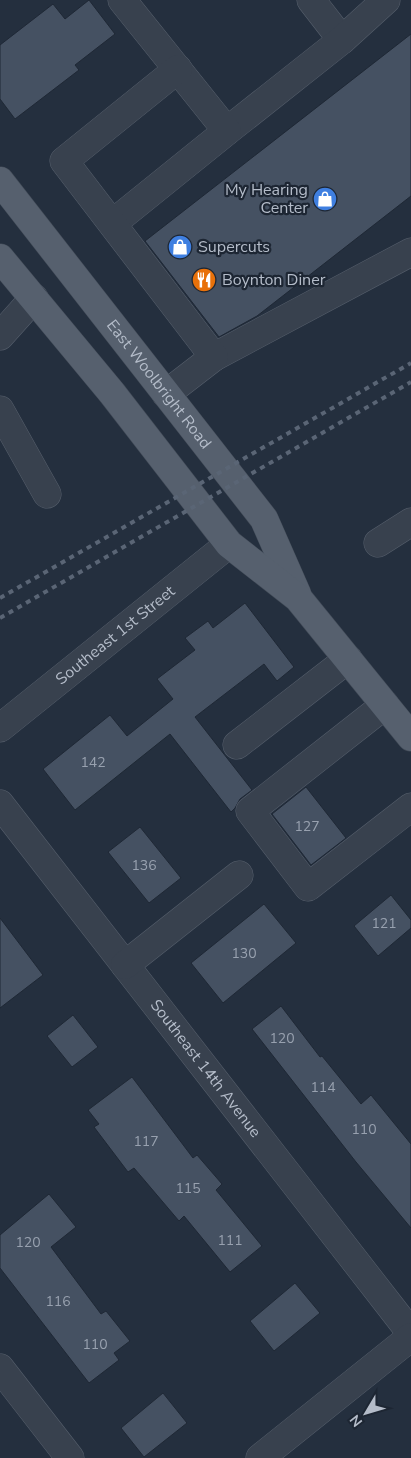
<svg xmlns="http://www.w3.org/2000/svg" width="411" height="1458" font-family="'Nunito Sans',sans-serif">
	<rect width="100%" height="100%" fill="#242f3e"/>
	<path fill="#455162" stroke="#1f2835" d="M 89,0 L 115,34 L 75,65 L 79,70 L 15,119 L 0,99 L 0,45 L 53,4 L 65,19 Z
		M 411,34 L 411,196 L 257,316 L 219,337 L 145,241 Z
		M 245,603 L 294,667 L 277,681 L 264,664 L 195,717 L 252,790 L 240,799 L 235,808 L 231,812 L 170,734 L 75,810 L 43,769 L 110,715 L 127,736 L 173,699 L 157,679 L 195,650 L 185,638 L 208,621 L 213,628 Z
		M 306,787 L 346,838 L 311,865 L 272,814 Z
		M 140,827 L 181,878 L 149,903 L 108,852 Z
		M 391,895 L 411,920 L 411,928 L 378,956 L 354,926 Z
		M 264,904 L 296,943 L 223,1003 L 191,963 Z
		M 0,918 L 43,975 L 0,1008 Z
		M 281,1006 L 320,1057 L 322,1056 L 361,1104 L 371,1095 L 411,1144 L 411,1228 L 356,1162 L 252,1029 Z
		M 73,1015 L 98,1047 L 72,1067 L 47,1036 Z
		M 132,1077 L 193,1158 L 197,1155 L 222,1184 L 216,1190 L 262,1246 L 230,1272 L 184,1216 L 179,1221 L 134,1168 L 128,1172 L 94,1127 L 99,1124 L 88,1110 Z
		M 49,1194 L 76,1227 L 51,1247 L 101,1314 L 106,1311 L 130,1341 L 114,1353 L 119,1360 L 89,1383 L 0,1268 L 0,1235 Z
		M 295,1283 L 320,1313 L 274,1351 L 250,1321 Z
		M 163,1393 L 187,1423 L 144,1457 L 121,1428 Z"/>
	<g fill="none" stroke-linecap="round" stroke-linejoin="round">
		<g stroke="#565f6c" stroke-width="29">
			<g id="minor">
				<path d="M 311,0 L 342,40"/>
				<path d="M 227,131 L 342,40 L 386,0"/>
				<path d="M 113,223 L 227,131 L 122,0"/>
				<path d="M 0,336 L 34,298"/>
				<path d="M 214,357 L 411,252"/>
				<path d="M 166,394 L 214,357 L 64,161 L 178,69"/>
				<path d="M 0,410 L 47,494"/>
				<path d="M 378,543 L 411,522"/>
				<path d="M 385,705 L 250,811 L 308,887 L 411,807"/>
				<path id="s1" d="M 0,728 L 229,544"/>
				<path d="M 237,745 L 348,659"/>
				<path id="s2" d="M 0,804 L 411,1333"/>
				<path d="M 125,965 L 239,875"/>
				<path d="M 0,1368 L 70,1458"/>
				<path d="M 260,1458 L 411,1337"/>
			</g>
		</g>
		<g stroke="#414a57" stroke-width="29">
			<g id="major">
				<path id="s3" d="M 0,181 L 264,519 L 297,594"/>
				<path d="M 0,258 L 112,393 L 229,544 L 298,598 L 411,737"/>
			</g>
		</g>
		<use href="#minor" stroke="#38414e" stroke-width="28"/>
		<use href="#major" stroke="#56606e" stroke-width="28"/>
		<path stroke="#5a6575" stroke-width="4" stroke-dasharray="5 5" stroke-linecap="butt" d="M 0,598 L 411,363
			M 0,618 L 411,382"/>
	</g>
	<defs>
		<g id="shop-disc" transform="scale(1.25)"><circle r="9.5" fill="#3f7fe0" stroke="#1d2633"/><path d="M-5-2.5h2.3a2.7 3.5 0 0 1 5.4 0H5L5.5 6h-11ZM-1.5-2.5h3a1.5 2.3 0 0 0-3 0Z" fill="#fff"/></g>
		<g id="restaurant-disc" transform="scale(1.25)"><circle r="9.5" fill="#e8710a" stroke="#1d2633"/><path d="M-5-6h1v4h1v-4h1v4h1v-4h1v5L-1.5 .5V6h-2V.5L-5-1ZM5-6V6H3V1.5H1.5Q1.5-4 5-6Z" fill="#fff"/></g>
	</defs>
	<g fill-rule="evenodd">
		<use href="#shop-disc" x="325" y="199"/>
		<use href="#shop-disc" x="180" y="247"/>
		<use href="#restaurant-disc" x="204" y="280"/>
	</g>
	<g text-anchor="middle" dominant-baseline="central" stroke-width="4.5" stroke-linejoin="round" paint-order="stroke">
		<g font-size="14" fill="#98a1af">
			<text x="93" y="762">142</text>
			<text x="307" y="826">127</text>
			<text x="144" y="865">136</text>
			<text x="384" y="923">121</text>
			<text x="244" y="953">130</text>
			<text x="282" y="1038">120</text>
			<text x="323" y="1087">114</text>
			<text x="364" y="1129">110</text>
			<text x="146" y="1141">117</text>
			<text x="188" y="1188">115</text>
			<text x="230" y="1240">111</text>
			<text x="28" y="1242">120</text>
			<text x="58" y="1301">116</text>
			<text x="95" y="1344">110</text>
		</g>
		<g font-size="16" fill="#b4bcc9" stroke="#1d2633" text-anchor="start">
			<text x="308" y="190" text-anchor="end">My Hearing<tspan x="308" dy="18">Center</tspan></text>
			<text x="198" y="247">Supercuts</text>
			<text x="222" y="280">Boynton Diner</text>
		</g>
		<g font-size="16" fill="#b4bcc9" stroke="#1d2633">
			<text stroke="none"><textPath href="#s3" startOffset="258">East Woolbright Road</textPath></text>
			<text stroke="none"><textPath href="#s1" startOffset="148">Southeast 1st Street</textPath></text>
			<text stroke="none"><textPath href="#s2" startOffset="335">Southeast 14th Avenue</textPath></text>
		</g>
	</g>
	<g transform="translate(366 1413) rotate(232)" stroke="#1d2633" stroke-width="4" paint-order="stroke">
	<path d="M0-4L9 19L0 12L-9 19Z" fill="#b4bcc9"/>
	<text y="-8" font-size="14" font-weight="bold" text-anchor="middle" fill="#b4bcc9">N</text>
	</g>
</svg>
